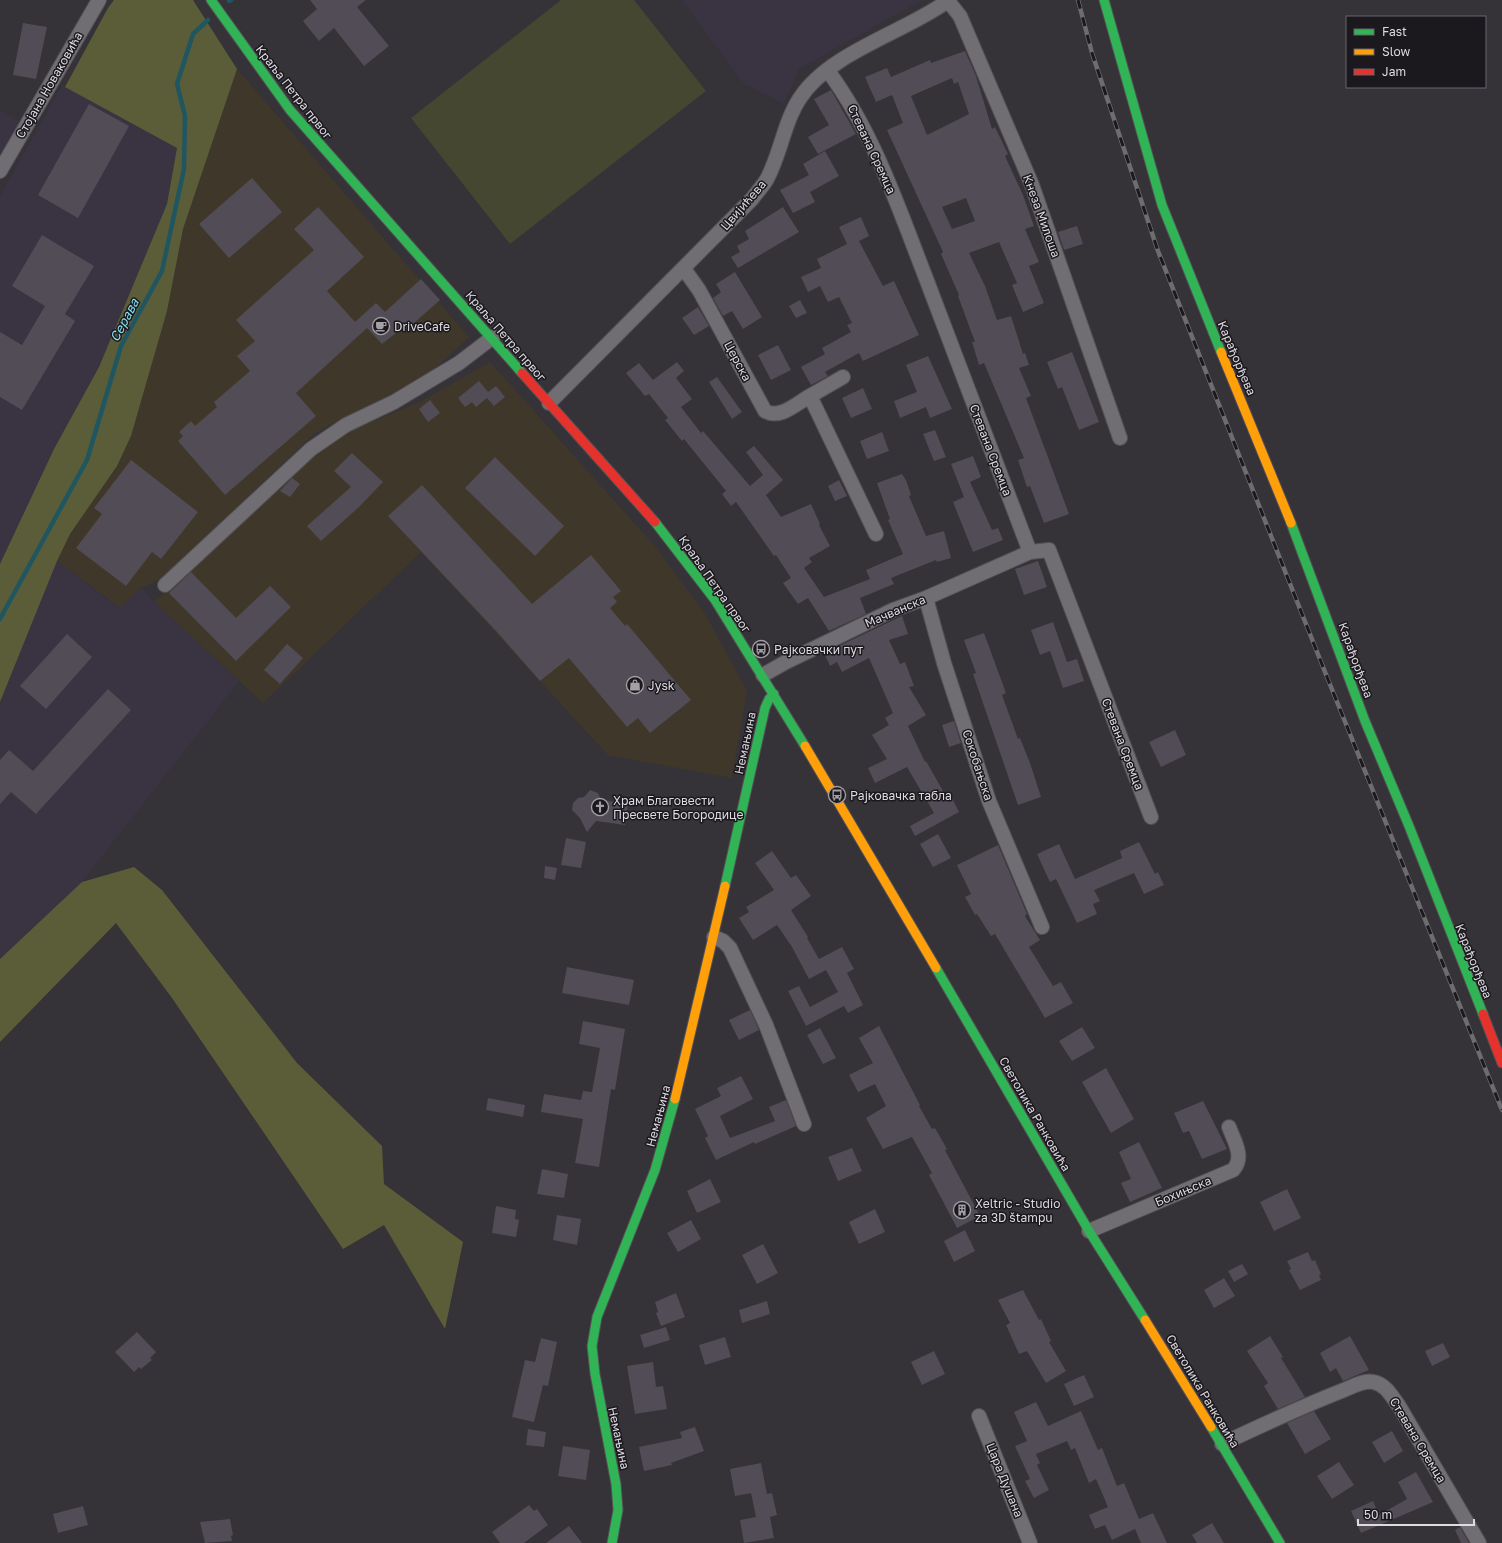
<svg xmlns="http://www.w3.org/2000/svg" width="1502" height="1543" font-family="'Golos Text',sans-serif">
	<rect width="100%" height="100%" fill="#353238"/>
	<path fill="#3f382a" d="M 237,69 L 469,337 L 428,375 L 315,433 L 161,579 L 141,588 L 123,610 L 57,561 L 70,534 L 117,466 L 131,436 L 167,311 L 183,229 Z
		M 490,362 L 653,544 L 705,614 L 747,691 L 732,778 L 608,755 L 421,552 L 263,703 L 154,602 L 316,453 L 355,429 L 420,402 Z"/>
	<path fill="#3a3442" d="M 682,0 L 922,0 L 799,69 L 784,104 L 743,83 Z
		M 62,85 L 177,148 L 167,204 L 99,367 L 54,449 L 0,564 L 0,196 Z
		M 0,110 L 24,124 L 0,164 Z
		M 57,561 L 119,608 L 141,588 L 154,602 L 239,681 L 82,882 L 0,959 L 0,702 Z"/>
	<path fill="#454730" d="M 561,0 L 634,0 L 706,91 L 510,244 L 411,118 Z"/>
	<path fill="#5b5d39" d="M 114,0 L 193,0 L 237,69 L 183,229 L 167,311 L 131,436 L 117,466 L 70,534 L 57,561 L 0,702 L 0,564 L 54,449 L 99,367 L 167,204 L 177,148 L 65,87 L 108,8 Z
		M 134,867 L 162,890 L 297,1063 L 382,1146 L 384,1184 L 463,1242 L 445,1329 L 384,1225 L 343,1249 L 172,998 L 116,923 L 0,1042 L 0,959 L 82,882 Z"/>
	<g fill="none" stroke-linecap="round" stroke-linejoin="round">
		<path stroke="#205660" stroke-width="4.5" d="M 229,1 L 231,0
			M 0,619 L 87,460 L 121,346 L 162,271 L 184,169 L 185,116 L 177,84 L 193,34 L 208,20"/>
	</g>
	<path fill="#514c55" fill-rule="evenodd" d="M 310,0 L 366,0 L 357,7 L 389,46 L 364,66 L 334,28 L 319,41 L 303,21 L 317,9 Z
		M 23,23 L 47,27 L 36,79 L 13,75 Z
		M 965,51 L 976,76 L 992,129 L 995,127 L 1008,154 L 1005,156 L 1023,195 L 1034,226 L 1025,229 L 1039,262 L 1029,266 L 1044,303 L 1023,312 L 1012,285 L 1017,283 L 999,242 L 969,253 L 985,286 L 997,320 L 1011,316 L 1023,354 L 1025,353 L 1029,365 L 1019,368 L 1031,396 L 1026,398 L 1069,514 L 1044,523 L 1030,486 L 1027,487 L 1018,460 L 1024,458 L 1003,408 L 984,363 L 979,365 L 972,342 L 975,342 L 958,296 L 959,295 L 941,254 L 943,252 L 887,130 L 903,123 L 892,95 L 876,102 L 865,77 L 887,68 L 891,77 L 930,60 L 931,63 ZM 952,78 L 954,84 L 958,82 L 969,114 L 927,135 L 911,96 ZM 966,198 L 975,221 L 952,229 L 942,207 Z
		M 831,90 L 856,134 L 818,154 L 808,137 L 829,125 L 814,99 Z
		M 89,104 L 129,126 L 78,218 L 38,195 Z
		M 825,151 L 839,176 L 810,192 L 815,202 L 793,213 L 780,190 L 809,175 L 803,164 Z
		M 252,178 L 282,212 L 229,258 L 199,224 Z
		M 318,207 L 364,257 L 327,291 L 355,322 L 376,303 L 385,312 L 421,279 L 440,300 L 405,331 L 402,328 L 382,344 L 367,328 L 296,393 L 316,416 L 225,495 L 178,441 L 183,436 L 179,432 L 191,421 L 195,426 L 217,407 L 214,402 L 250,371 L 237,356 L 255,341 L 236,320 L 314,250 L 294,229 Z
		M 783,207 L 799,232 L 738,268 L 731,257 L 740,252 L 737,246 L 749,239 L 745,231 Z
		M 861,217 L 869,236 L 859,241 L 883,286 L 894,281 L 919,335 L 863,361 L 859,353 L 825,372 L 828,376 L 811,385 L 801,367 L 825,354 L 822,348 L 851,332 L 847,325 L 852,323 L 839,297 L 828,302 L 820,286 L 808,292 L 801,277 L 821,268 L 817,259 L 847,244 L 839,227 Z
		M 1077,226 L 1083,244 L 1064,250 L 1058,232 Z
		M 42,235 L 94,266 L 65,314 L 75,321 L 22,410 L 0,397 L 0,332 L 22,345 L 45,306 L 12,286 Z
		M 735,272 L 762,317 L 743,329 L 732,311 L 723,316 L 713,298 L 721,292 L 716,284 Z
		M 800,300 L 807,313 L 796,318 L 789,306 Z
		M 698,307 L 709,326 L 694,335 L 682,318 Z
		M 778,345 L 791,370 L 771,380 L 758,355 Z
		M 1072,352 L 1099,422 L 1079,430 L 1062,387 L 1058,389 L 1047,362 Z
		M 928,356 L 952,409 L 930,418 L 926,407 L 900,418 L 894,401 L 917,392 L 906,365 Z
		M 677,362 L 684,371 L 676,378 L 692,399 L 681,407 L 701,433 L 703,431 L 750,486 L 763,475 L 746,452 L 754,446 L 783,480 L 766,495 L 781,517 L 811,504 L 820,524 L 819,525 L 830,546 L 809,558 L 812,562 L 804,568 L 824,597 L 870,579 L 866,570 L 903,554 L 888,520 L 890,519 L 877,483 L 902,474 L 906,480 L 911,495 L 909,496 L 926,536 L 944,531 L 951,558 L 937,562 L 936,560 L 891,578 L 894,584 L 860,598 L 866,614 L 829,631 L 808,598 L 798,604 L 783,583 L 791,578 L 776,555 L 774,556 L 736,502 L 731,506 L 722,494 L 726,491 L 684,439 L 682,441 L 665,420 L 668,418 L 649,394 L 645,396 L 626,373 L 639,363 L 653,380 Z
		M 717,377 L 742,412 L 732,419 L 709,382 Z
		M 479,381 L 488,392 L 496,386 L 505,397 L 494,406 L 487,398 L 476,407 L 472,402 L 465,407 L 458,398 Z
		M 863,388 L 872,409 L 851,418 L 842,398 Z
		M 430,400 L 440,413 L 428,422 L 419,409 Z
		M 935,430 L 946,457 L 934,461 L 923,434 Z
		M 882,432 L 889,451 L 867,459 L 860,441 Z
		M 352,453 L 383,482 L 359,507 L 321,541 L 307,526 L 351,487 L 334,471 Z
		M 973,456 L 981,477 L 970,482 L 992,530 L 998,528 L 1003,540 L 973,552 L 953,502 L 964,497 L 951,464 Z
		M 495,457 L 564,526 L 535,556 L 465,488 Z
		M 131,460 L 198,512 L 161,559 L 152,552 L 126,586 L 76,548 L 102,514 L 94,508 Z
		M 292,478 L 300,484 L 290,497 L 280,491 Z
		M 839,480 L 847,496 L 835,501 L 828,486 Z
		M 422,485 L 532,604 L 591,555 L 621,591 L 613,597 L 617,602 L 610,608 L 625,626 L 627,624 L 691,700 L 650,733 L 638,718 L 627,727 L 569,658 L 540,681 L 498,633 L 388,516 Z
		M 1038,561 L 1047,587 L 1024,595 L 1015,569 Z
		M 191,572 L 236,618 L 270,586 L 291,607 L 236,661 L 169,593 Z
		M 902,616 L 908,634 L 889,640 L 900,664 L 905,662 L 914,686 L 909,687 L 926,715 L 908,726 L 925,762 L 926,761 L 947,798 L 951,796 L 959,812 L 915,836 L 910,826 L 934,813 L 907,767 L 875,783 L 868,768 L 887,759 L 872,735 L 889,725 L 885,718 L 893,713 L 869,658 L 842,672 L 837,662 L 830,666 L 824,653 Z
		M 1053,622 L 1067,662 L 1077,659 L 1084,681 L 1063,688 L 1050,651 L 1040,655 L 1031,630 Z
		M 984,633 L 1006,693 L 1002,695 L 1018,739 L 1020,738 L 1030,763 L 1041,797 L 1018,805 L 973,674 L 976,673 L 964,640 Z
		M 67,634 L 92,657 L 46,709 L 20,686 Z
		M 287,644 L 303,658 L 280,684 L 264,670 Z
		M 108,689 L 131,710 L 36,814 L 11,792 L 0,804 L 0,760 L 9,750 L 33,771 Z
		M 954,721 L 961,743 L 949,747 L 942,725 Z
		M 1175,730 L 1186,755 L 1161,767 L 1149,742 Z
		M 590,790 L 598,793 L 601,800 L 628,804 L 625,825 L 596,821 L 587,832 L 580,818 L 572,810 L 573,803 L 578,798 L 584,797 Z
		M 938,834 L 951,858 L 933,867 L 920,844 Z
		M 566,838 L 586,842 L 581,868 L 561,865 Z
		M 1139,842 L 1155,874 L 1158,872 L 1164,885 L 1144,894 L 1134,873 L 1094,890 L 1100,901 L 1093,904 L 1097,914 L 1077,923 L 1056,879 L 1050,882 L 1037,854 L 1059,844 L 1075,879 L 1122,858 L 1120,851 Z
		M 998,845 L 1027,914 L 1025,916 L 1040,940 L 1029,947 L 1053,986 L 1061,982 L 1073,1003 L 1045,1018 L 995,934 L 991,936 L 977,914 L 975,915 L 965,897 L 971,894 L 957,865 Z
		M 772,851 L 791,878 L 796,875 L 811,896 L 791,910 L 808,937 L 807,938 L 819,959 L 842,947 L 854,969 L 847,973 L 863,1005 L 848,1013 L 844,1006 L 806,1026 L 788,991 L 799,986 L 810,1007 L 838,992 L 826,970 L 809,979 L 792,947 L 777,925 L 753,940 L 739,918 L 749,912 L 746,907 L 774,890 L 755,863 Z
		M 545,866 L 557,868 L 555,880 L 544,878 Z
		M 567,967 L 634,980 L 629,1005 L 562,993 Z
		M 750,1010 L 759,1030 L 739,1040 L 729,1020 Z
		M 583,1021 L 625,1029 L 615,1090 L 611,1089 L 599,1167 L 575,1163 L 583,1119 L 541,1112 L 544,1094 L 581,1100 L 583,1091 L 592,1092 L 600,1048 L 579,1044 Z
		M 879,1026 L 920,1105 L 919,1106 L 932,1129 L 935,1128 L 947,1149 L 945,1150 L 980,1216 L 957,1228 L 929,1175 L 932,1173 L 912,1137 L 883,1149 L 866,1118 L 886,1106 L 875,1084 L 858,1092 L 849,1075 L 873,1063 L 859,1038 Z
		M 1082,1027 L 1095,1048 L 1072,1061 L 1059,1041 Z
		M 820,1028 L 836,1058 L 823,1064 L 807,1035 Z
		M 1106,1068 L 1134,1119 L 1111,1133 L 1082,1082 Z
		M 741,1076 L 753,1099 L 720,1116 L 730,1138 L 775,1121 L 769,1107 L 786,1100 L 796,1126 L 755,1144 L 754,1142 L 716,1160 L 705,1138 L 708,1136 L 695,1109 L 721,1096 L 717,1088 Z
		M 488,1098 L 525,1105 L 523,1117 L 486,1110 Z
		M 1203,1101 L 1227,1149 L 1202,1159 L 1189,1131 L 1183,1133 L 1174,1113 Z
		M 1139,1142 L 1162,1188 L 1130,1202 L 1121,1183 L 1131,1179 L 1119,1152 Z
		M 852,1148 L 862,1171 L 838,1181 L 828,1157 Z
		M 542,1169 L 568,1174 L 564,1198 L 537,1194 Z
		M 710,1179 L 721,1202 L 697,1213 L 687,1191 Z
		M 1287,1189 L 1301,1218 L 1274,1231 L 1260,1202 Z
		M 496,1206 L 516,1210 L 515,1219 L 519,1220 L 516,1237 L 492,1233 Z
		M 875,1209 L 885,1232 L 859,1244 L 849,1222 Z
		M 557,1215 L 581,1219 L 577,1245 L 553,1240 Z
		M 691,1220 L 701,1239 L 678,1252 L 667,1233 Z
		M 965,1230 L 975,1251 L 954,1262 L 944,1241 Z
		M 763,1244 L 778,1273 L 757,1284 L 742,1255 Z
		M 1308,1252 L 1312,1261 L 1315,1260 L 1321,1274 L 1319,1275 L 1321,1280 L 1300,1290 L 1289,1270 L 1291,1269 L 1287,1261 Z
		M 1242,1264 L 1248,1274 L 1234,1282 L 1228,1271 Z
		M 1224,1278 L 1235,1296 L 1214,1308 L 1204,1290 Z
		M 1023,1290 L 1039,1320 L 1041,1319 L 1051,1341 L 1049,1342 L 1066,1371 L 1046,1383 L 1027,1351 L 1019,1354 L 1006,1325 L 1010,1323 L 998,1300 Z
		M 676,1293 L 685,1317 L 661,1326 L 656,1313 L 658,1312 L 655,1302 Z
		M 767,1301 L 770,1314 L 742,1323 L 739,1310 Z
		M 666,1327 L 670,1340 L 644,1348 L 640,1335 Z
		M 137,1332 L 156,1352 L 150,1358 L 152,1360 L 141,1369 L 139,1367 L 134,1372 L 115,1352 Z
		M 1270,1336 L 1283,1357 L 1281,1358 L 1305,1397 L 1278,1409 L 1264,1386 L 1268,1383 L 1247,1351 Z
		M 1350,1336 L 1369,1370 L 1343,1381 L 1336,1368 L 1330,1372 L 1320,1353 Z
		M 725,1337 L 731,1357 L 705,1365 L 699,1345 Z
		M 541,1338 L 557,1342 L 548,1386 L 543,1385 L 534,1422 L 512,1417 L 525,1360 L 535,1362 Z
		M 1443,1343 L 1450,1357 L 1432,1366 L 1425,1351 Z
		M 934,1351 L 945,1374 L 922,1385 L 911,1362 Z
		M 653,1362 L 656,1387 L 663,1386 L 667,1409 L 635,1414 L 627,1366 Z
		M 1084,1375 L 1094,1397 L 1074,1406 L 1064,1384 Z
		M 1036,1402 L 1048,1426 L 1081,1411 L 1098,1450 L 1102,1448 L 1117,1486 L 1124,1483 L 1139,1519 L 1153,1513 L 1167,1543 L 1141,1543 L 1135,1529 L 1112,1540 L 1105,1525 L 1095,1529 L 1089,1515 L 1108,1507 L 1096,1479 L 1089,1483 L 1075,1448 L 1071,1450 L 1067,1441 L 1036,1454 L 1040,1463 L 1037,1465 L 1049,1490 L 1034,1498 L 1025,1481 L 1030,1479 L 1015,1446 L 1027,1441 L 1014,1412 Z
		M 1314,1411 L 1331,1439 L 1305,1454 L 1287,1423 Z
		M 695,1427 L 704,1451 L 671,1463 L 672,1465 L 644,1471 L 639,1447 L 682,1438 L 680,1432 Z
		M 528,1429 L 546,1432 L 544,1447 L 526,1445 Z
		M 1392,1431 L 1403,1451 L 1384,1463 L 1372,1442 Z
		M 563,1446 L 590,1450 L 586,1480 L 558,1476 Z
		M 1339,1462 L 1354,1485 L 1332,1499 L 1317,1476 Z
		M 761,1463 L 767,1494 L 772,1493 L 777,1515 L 770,1517 L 774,1538 L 744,1543 L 740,1520 L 756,1517 L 751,1493 L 735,1496 L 730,1469 Z
		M 1416,1472 L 1433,1502 L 1361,1533 L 1351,1511 L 1373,1501 L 1379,1515 L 1407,1499 L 1398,1482 Z
		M 529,1505 L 534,1511 L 537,1509 L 548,1525 L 524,1543 L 500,1543 L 492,1532 Z
		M 83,1506 L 88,1525 L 58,1533 L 53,1514 Z
		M 230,1519 L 233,1535 L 231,1536 L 232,1541 L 205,1543 L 200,1522 Z
		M 1212,1523 L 1224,1543 L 1197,1543 L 1192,1535 Z
		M 569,1526 L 582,1543 L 546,1543 Z
		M 1460,1527 L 1469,1543 L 1461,1543 L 1455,1530 Z"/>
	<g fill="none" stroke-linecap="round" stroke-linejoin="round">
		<g stroke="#535056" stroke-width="16">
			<path id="street" d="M 948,1 L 960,16 L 1032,185 L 1120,438
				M 828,71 C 874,133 899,209 927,281 C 961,371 996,462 1030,552
				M 0,171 L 99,0
				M 684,269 L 699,290 L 765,411 C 780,420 797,403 810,396 L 876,534
				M 810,396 L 843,377
				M 549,403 L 752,199 C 757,192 763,186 767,179 C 781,153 784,122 800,98 C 830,52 906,32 949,0
				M 165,585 L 311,449 L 346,425 L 394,402 L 459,363 L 493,337
				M 926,598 L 944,663 L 989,801 L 1042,927
				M 763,675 L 786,662 L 893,610 L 926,598 L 1030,552 L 1049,550 L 1151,817
				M 714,937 L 723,941 L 730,948 L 766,1025 L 804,1124
				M 1089,1231 L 1233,1170 C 1245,1157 1234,1141 1229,1127
				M 979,1416 L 1030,1543
				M 1222,1444 C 1262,1425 1303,1406 1344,1390 C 1353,1386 1364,1380 1373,1382 C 1386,1384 1392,1397 1399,1406 L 1479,1543"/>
		</g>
		<g stroke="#535056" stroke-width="11">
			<path id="fast" d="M 211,0 L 290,110 L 522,373
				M 1104,0 L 1162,205 L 1221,352
				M 655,522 L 715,600 L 805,746
				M 1291,523 L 1365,721 L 1409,826 L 1483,1014
				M 725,886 L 765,708 L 769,699 L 774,694
				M 936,968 L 1089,1231 L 1145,1320
				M 1211,1427 L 1280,1543
				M 612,1543 L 618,1510 L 616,1484 L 595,1374 L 592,1346 L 597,1317 L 655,1170 L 675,1099"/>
		</g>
		<g stroke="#535056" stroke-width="11">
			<path id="slow" d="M 1221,352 L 1291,523
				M 805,746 L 936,968
				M 675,1099 L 725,886
				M 1145,1320 L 1211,1427"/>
		</g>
		<g stroke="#535056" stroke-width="11">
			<path id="jam" d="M 522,373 L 655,522
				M 1483,1014 L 1502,1063"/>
		</g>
		<use href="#street" stroke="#706e72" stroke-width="14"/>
		<use href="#fast" stroke="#30b455" stroke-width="9"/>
		<use href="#slow" stroke="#ff9f0a" stroke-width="9"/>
		<use href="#jam" stroke="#e5322d" stroke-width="9"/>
		<g stroke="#6d6c6f" stroke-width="4.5">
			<path id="rail" d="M 1078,0 L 1092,53 L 1158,251 L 1329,682 L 1502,1110"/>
		</g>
		<use href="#rail" stroke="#1b191e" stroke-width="3" stroke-dasharray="9" stroke-linecap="butt"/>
	</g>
	<defs>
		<g id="cafe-ring" transform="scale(0.9)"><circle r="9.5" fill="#1b191e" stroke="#a29fa5" stroke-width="1.5"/><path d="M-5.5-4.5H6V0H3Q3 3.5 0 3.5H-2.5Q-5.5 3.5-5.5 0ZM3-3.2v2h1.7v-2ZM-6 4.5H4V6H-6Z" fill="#a29fa5"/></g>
		<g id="bus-ring" transform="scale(0.9)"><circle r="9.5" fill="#1b191e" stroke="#a29fa5" stroke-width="1.5"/><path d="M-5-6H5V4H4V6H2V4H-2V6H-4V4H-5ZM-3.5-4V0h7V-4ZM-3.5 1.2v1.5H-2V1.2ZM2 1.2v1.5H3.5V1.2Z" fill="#a29fa5"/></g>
		<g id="shop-ring" transform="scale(0.9)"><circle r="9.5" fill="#1b191e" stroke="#a29fa5" stroke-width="1.5"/><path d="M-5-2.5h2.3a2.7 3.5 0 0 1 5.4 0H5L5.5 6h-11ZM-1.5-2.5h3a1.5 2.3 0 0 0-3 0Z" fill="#a29fa5"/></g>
		<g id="church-ring" transform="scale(0.9)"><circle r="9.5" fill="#1b191e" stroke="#a29fa5" stroke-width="1.5"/><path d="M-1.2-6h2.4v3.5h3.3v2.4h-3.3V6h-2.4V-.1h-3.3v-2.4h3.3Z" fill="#a29fa5"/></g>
		<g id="building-ring" transform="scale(0.9)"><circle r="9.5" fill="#1b191e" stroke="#a29fa5" stroke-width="1.5"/><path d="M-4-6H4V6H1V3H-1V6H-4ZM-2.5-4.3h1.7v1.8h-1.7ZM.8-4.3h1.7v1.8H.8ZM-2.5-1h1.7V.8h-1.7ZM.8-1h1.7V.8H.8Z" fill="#a29fa5"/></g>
	</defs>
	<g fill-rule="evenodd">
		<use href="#cafe-ring" x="381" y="326"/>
		<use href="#bus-ring" x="761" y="649"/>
		<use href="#shop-ring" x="635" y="685"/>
		<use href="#bus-ring" x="837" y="795"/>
		<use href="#church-ring" x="600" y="807"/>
		<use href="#building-ring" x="962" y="1210"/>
	</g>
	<g text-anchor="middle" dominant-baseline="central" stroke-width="3" stroke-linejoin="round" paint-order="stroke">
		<g font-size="12" fill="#dddae0" stroke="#1b191e">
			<text transform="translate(49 85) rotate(-60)">Стојана Новаковића</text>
			<text transform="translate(294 92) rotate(52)">Краља Петра првог</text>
			<text transform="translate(872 149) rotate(65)">Стевана Сремца</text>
			<text transform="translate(743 205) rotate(-49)">Цвијићева</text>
			<text transform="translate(1042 216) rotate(70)">Кнеза Милоша</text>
			<text transform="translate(506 336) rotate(49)">Краља Петра првог</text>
			<text transform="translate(1237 358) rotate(67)">Карађорђева</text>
			<text transform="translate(738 361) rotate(62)">Церска</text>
			<text transform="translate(991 450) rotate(69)">Стевана Сремца</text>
			<text transform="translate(715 584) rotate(55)">Краља Петра првог</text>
			<text transform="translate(895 611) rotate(-23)">Мачванска</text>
			<text transform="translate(1356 660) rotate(70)">Карађорђева</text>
			<text transform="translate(745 743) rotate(-78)">Немањина</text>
			<text transform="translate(1123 744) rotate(69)">Стевана Сремца</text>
			<text transform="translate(978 765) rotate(72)">Сокобањска</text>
			<text transform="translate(1474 961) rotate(68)">Карађорђева</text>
			<text transform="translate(1035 1114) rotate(60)">Светолика Ранковића</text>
			<text transform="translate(658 1116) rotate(-75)">Немањина</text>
			<text transform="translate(1183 1191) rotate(-23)">Бохињска</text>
			<text transform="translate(1203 1391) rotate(59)">Светолика Ранковића</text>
			<text transform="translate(619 1438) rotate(78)">Немањина</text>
			<text transform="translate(1418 1440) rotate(59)">Стевана Сремца</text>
			<text transform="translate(1005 1480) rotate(68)">Цара Душана</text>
		</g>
		<g font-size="12" fill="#dddae0" stroke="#1b191e" text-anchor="start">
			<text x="394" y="326">DriveCafe</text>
			<text x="774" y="649">Рајковачки пут</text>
			<text x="648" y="685">Jysk</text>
			<text x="850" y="795">Рајковачка табла</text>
			<text x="613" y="800">Храм Благовести<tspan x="613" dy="14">Пресвете Богородице</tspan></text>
			<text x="975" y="1203">Xeltric - Studio<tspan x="975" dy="14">za 3D štampu</tspan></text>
		</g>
		<g font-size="13" font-style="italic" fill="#83e1f2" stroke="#1b191e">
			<text transform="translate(124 320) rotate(-62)">Серава</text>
		</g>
	</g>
	<rect x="1346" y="16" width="140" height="72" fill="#1b191e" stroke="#69666c"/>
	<rect x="1354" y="29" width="20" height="6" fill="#30b455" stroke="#69666c"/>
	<text x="1382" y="36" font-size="12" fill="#dddae0">Fast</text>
	<rect x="1354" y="49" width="20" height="6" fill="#ff9f0a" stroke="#69666c"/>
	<text x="1382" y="56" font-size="12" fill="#dddae0">Slow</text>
	<rect x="1354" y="69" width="20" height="6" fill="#e5322d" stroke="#69666c"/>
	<text x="1382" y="76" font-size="12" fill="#dddae0">Jam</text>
	<path d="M1358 1519v6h116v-6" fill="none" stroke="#dddae0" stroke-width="2"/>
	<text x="1364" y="1519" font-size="12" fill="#dddae0" stroke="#1b191e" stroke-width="3" paint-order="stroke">50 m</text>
</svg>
